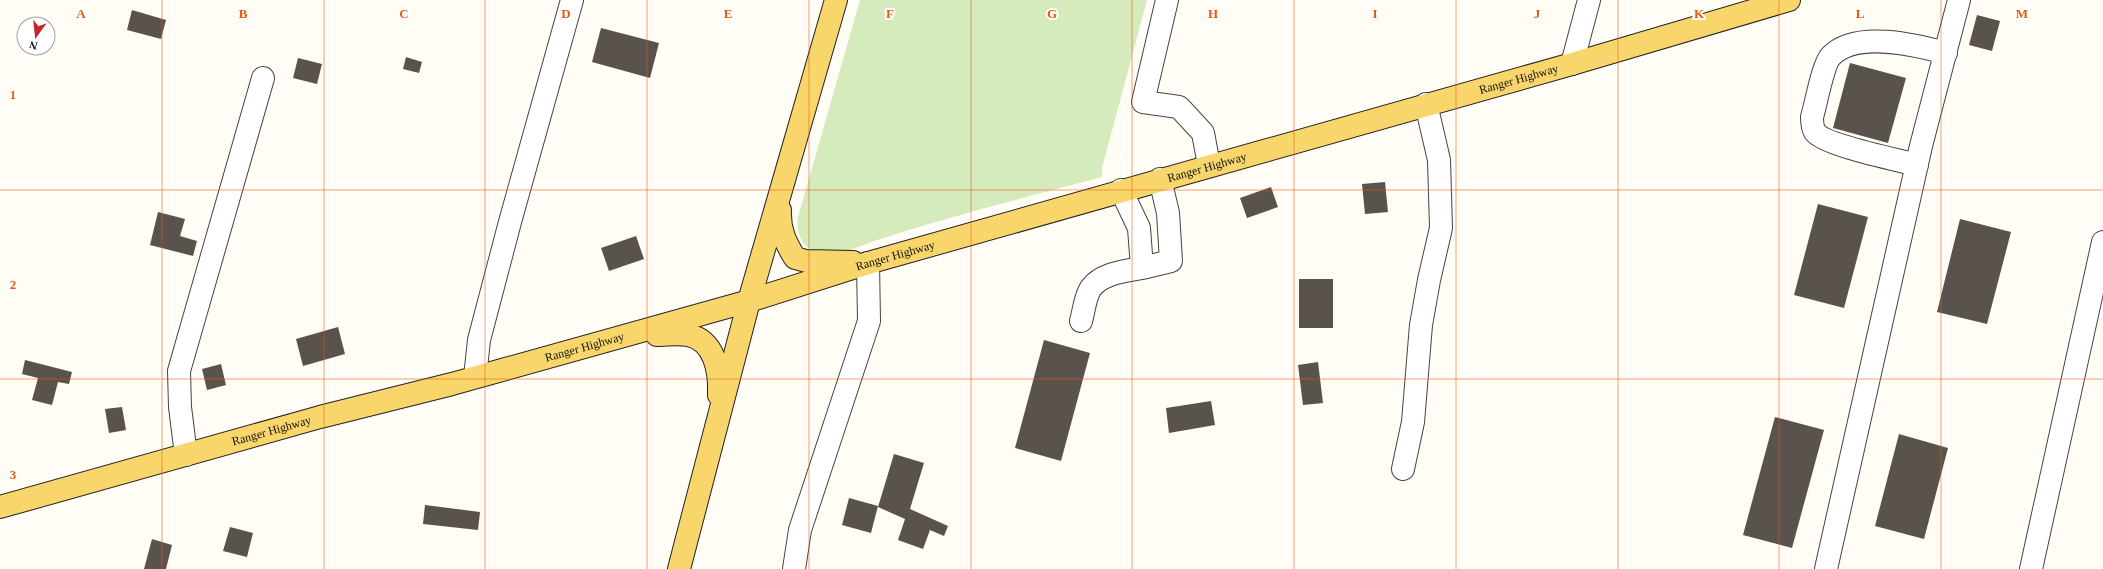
<svg xmlns="http://www.w3.org/2000/svg" width="2103" height="569" font-family="Georgia,serif">
	<rect width="100%" height="100%" fill="#fffdf5"/>
	<path fill="#d5ebbd" d="M 860,0 L 1147,0 L 1102,168 L 1102,177 C 1027,197 951,216 877,240 C 863,245 831,259 818,253 C 801,247 796,233 798,217 Z"/>
	<path fill="#5a524d" d="M 132,10 L 166,20 L 161,39 L 127,30 Z
		M 1977,15 L 2000,21 L 1992,51 L 1969,45 Z
		M 601,28 L 659,43 L 650,78 L 592,62 Z
		M 406,57 L 422,62 L 419,73 L 403,69 Z
		M 298,58 L 322,64 L 317,84 L 293,78 Z
		M 1850,63 L 1906,78 L 1888,143 L 1833,128 Z
		M 1385,182 L 1388,212 L 1365,214 L 1362,184 Z
		M 1271,187 L 1278,207 L 1247,218 L 1240,198 Z
		M 1818,204 L 1868,217 L 1844,308 L 1794,295 Z
		M 158,212 L 185,219 L 180,236 L 197,241 L 193,256 L 150,245 Z
		M 1960,219 L 2011,232 L 1987,324 L 1937,312 Z
		M 636,236 L 644,259 L 609,271 L 601,248 Z
		M 1299,279 L 1333,279 L 1333,328 L 1299,328 Z
		M 338,327 L 345,354 L 303,366 L 296,339 Z
		M 1044,340 L 1090,353 L 1061,461 L 1015,448 Z
		M 25,360 L 72,372 L 69,384 L 58,382 L 52,405 L 32,400 L 38,378 L 22,374 Z
		M 1318,362 L 1323,403 L 1303,405 L 1298,365 Z
		M 221,364 L 226,385 L 207,390 L 202,369 Z
		M 1211,401 L 1215,425 L 1169,433 L 1166,408 Z
		M 122,407 L 126,430 L 109,433 L 105,409 Z
		M 1775,417 L 1824,430 L 1792,548 L 1743,535 Z
		M 1899,434 L 1948,448 L 1924,539 L 1875,526 Z
		M 894,454 L 924,463 L 910,509 L 948,526 L 944,536 L 930,530 L 923,549 L 898,540 L 905,519 L 878,507 Z
		M 849,498 L 878,506 L 871,533 L 842,525 Z
		M 425,505 L 480,512 L 478,530 L 423,524 Z
		M 230,527 L 253,533 L 247,557 L 223,551 Z
		M 152,539 L 172,545 L 166,569 L 144,569 Z"/>
	<g fill="none" stroke-linecap="round" stroke-linejoin="round">
		<g stroke="#444" stroke-width="24">
			<path id="minor" d="M 1167,0 L 1143,102 L 1179,107 L 1203,133 L 1209,165
				M 1572,64 L 1589,0
				M 1917,165 C 1899,160 1824,145 1815,132 C 1812,127 1812,122 1812,117 C 1816,104 1823,64 1831,56 C 1856,30 1916,45 1946,53
				M 1142,268 L 1171,261 L 1168,213 L 1160,179
				M 1081,321 C 1084,311 1085,296 1091,288 C 1102,273 1126,271 1142,268 L 1139,228 L 1121,190
				M 475,377 L 479,340 L 510,222 L 572,0
				M 186,455 L 180,407 L 179,371 L 263,78
				M 1403,469 L 1413,422 L 1421,325 L 1429,280 L 1441,228 L 1439,160 L 1426,104
				M 794,569 L 800,530 L 869,321 L 868,263
				M 1826,569 L 1921,146 L 1959,0
				M 2031,569 L 2103,242"/>
		</g>
		<g stroke="#222" stroke-width="24">
			<g id="major">
				<path d="M 780,210 C 779,229 785,242 795,258 L 806,261 L 853,262"/>
				<path d="M 657,335 C 667,335 678,333 688,335 C 715,340 720,372 719,395"/>
				<path id="s1" d="M 0,507 L 320,417 L 452,384 L 749,301 L 868,263 L 1572,64 L 1789,0"/>
				<path d="M 679,569 L 749,301 L 836,0"/>
			</g>
		</g>
		<use href="#minor" stroke="#fff" stroke-width="22"/>
		<use href="#major" stroke="#f9d66b" stroke-width="22"/>
	</g>
	<path fill="none" stroke="#e8590c" stroke-width="1" stroke-opacity="0.55" d="M 162,0 L 162,569M 324,0 L 324,569M 485,0 L 485,569M 647,0 L 647,569M 809,0 L 809,569M 971,0 L 971,569M 1132,0 L 1132,569M 1294,0 L 1294,569M 1456,0 L 1456,569M 1618,0 L 1618,569M 1779,0 L 1779,569M 1941,0 L 1941,569M 0,190 L 2103,190M 0,379 L 2103,379"/>
	<g text-anchor="middle" dominant-baseline="central" stroke-width="4" stroke-linejoin="round" paint-order="stroke">
		<g font-size="12" fill="#111" stroke="#fff">
			<text stroke="none"><textPath href="#s1" startOffset="1578">Ranger Highway</textPath></text>
			<text stroke="none"><textPath href="#s1" startOffset="1254">Ranger Highway</textPath></text>
			<text stroke="none"><textPath href="#s1" startOffset="930">Ranger Highway</textPath></text>
			<text stroke="none"><textPath href="#s1" startOffset="606">Ranger Highway</textPath></text>
			<text stroke="none"><textPath href="#s1" startOffset="282">Ranger Highway</textPath></text>
		</g>
	</g>
	<g font-size="13" text-anchor="middle" font-weight="bold" fill="#e8590c" stroke="#fff" stroke-width="4" stroke-linejoin="round" paint-order="stroke">
		<text x="81" y="18">A</text>
		<text x="243" y="18">B</text>
		<text x="404" y="18">C</text>
		<text x="566" y="18">D</text>
		<text x="728" y="18">E</text>
		<text x="890" y="18">F</text>
		<text x="1052" y="18">G</text>
		<text x="1213" y="18">H</text>
		<text x="1375" y="18">I</text>
		<text x="1537" y="18">J</text>
		<text x="1699" y="18">K</text>
		<text x="1860" y="18">L</text>
		<text x="2022" y="18">M</text>
		<text x="13" y="99">1</text>
		<text x="13" y="289">2</text>
		<text x="13" y="479">3</text>
	</g>
	<g transform="translate(36 36) rotate(195)"><circle r="19" fill="#ffffff" stroke="#a0a0a0"/>
	<path d="M0-3L7 15L0 10L-7 15Z" fill="#c4262e"/>
	<text y="-6" font-size="11" font-weight="bold" text-anchor="middle" fill="#111111">N</text>
	</g>
</svg>
